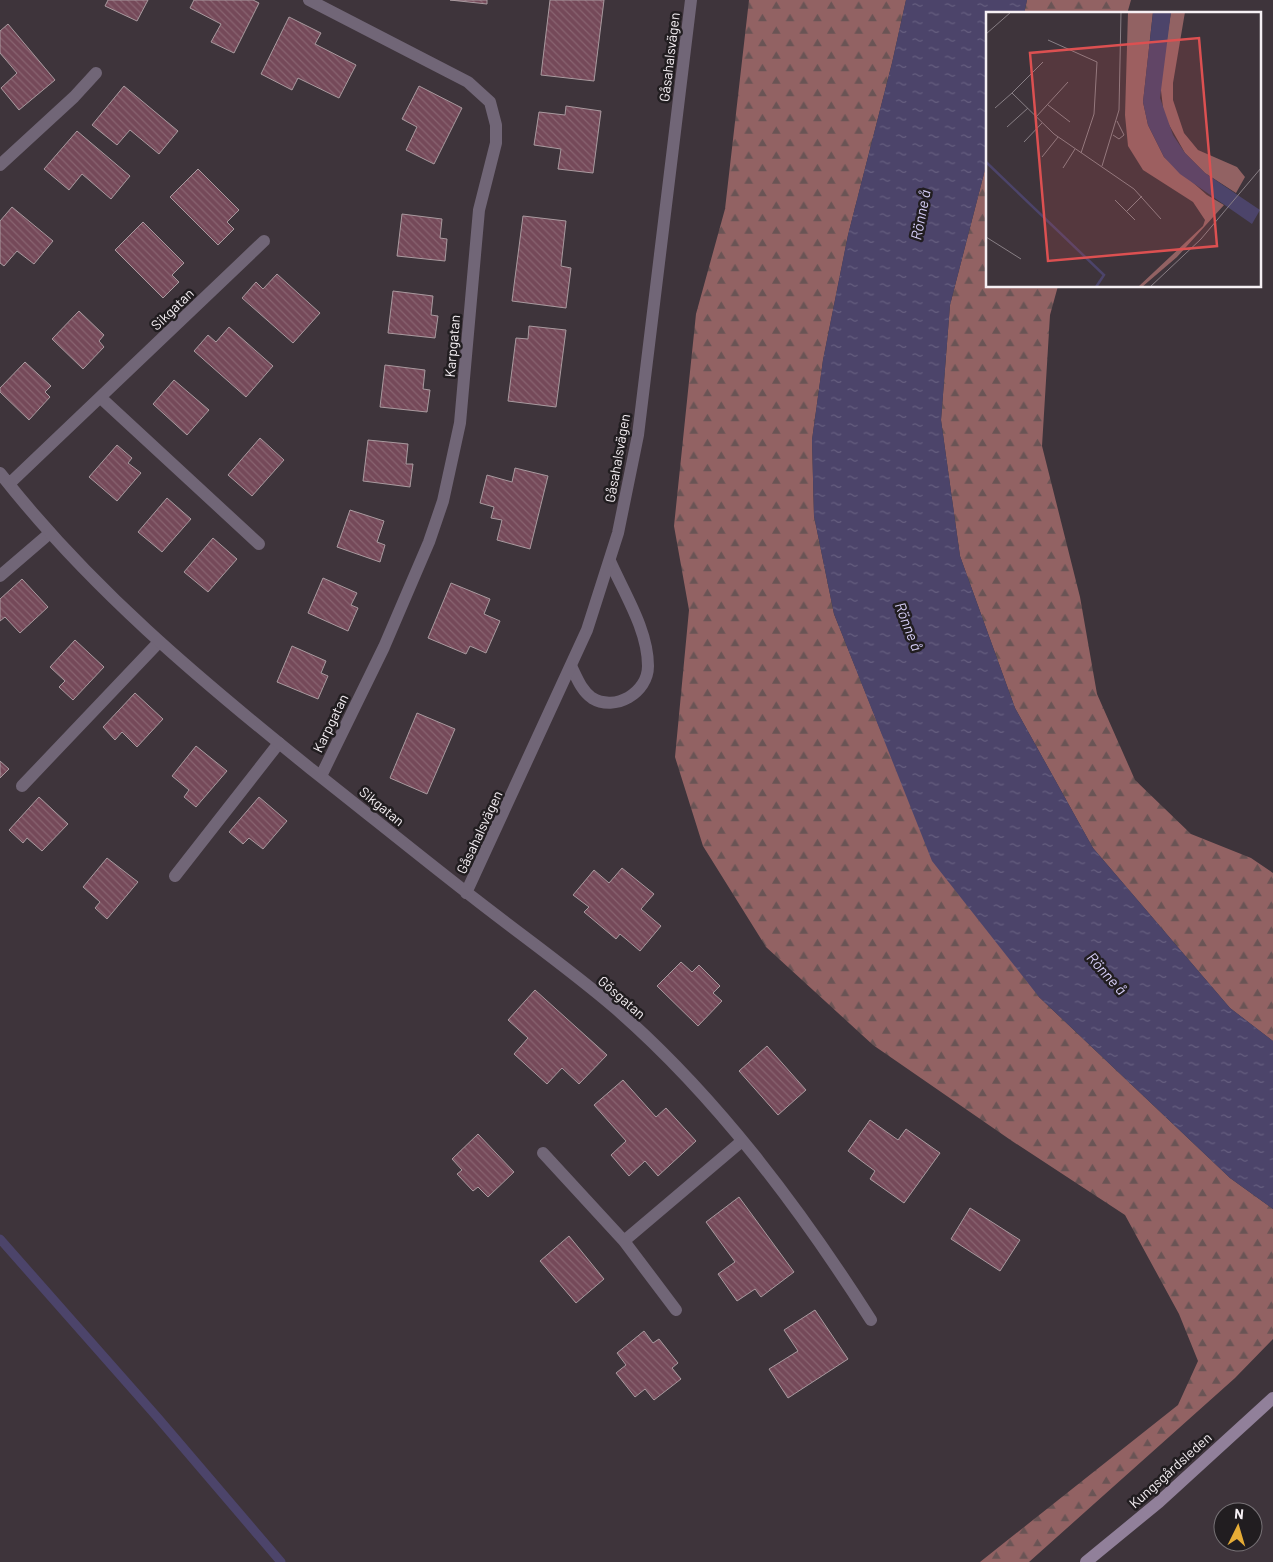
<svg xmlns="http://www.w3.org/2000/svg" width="1273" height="1562" font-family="Barlow,sans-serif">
	<defs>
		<pattern id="forest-firs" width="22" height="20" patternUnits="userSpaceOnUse" patternTransform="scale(1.25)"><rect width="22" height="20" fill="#926263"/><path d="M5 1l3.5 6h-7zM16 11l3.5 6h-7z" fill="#6a5455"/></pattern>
		<pattern id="water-ripples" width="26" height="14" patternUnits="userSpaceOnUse" patternTransform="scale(1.25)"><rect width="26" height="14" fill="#4c446a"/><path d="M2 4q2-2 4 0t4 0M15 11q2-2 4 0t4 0" fill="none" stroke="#665f80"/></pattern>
		<pattern id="building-back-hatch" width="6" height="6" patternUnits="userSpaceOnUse" patternTransform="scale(1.25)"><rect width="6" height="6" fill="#754959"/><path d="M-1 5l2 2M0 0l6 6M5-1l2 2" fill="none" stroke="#896471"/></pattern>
	</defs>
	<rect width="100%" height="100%" fill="#3e343b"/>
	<path fill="url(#forest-firs)" d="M 749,0 L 906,0 L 892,63 L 848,235 L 823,360 L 812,440 L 814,516 L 834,614 L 882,734 L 1039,997 L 1230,1178 L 1273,1209 L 1273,1339 L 1235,1378 L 1029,1562 L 980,1562 L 1178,1405 L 1198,1361 L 1179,1314 L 1125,1215 L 1012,1141 L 873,1045 L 766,947 L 703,846 L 675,757 L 689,610 L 674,526 L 696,314 L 725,209 Z
		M 1027,0 L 1131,0 L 1127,14 L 1024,14 Z
		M 987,162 L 987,286 L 1058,286 L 1050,315 L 1042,446 L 1080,597 L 1097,694 L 1135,780 L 1191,834 L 1251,858 L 1273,873 L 1273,1041 L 1230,1008 L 1093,848 L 1015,708 L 960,556 L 941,420 L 950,305 Z"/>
	<path fill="url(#water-ripples)" d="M 906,0 L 1027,0 L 1024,14 L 987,14 L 987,162 L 950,305 L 941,420 L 960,556 L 1015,708 L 1093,848 L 1230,1008 L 1273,1041 L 1273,1209 L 1230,1178 L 1039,997 L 932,861 L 834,614 L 814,516 L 812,440 L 823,360 L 848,235 L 892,63 Z"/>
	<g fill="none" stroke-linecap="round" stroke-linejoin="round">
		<path stroke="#4c446a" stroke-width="9" d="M 0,1239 L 158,1418 L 281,1562"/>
	</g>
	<path fill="url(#building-back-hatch)" stroke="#a99a9f" d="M 108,0 L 148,0 L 137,21 L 105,6 Z
		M 194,0 L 253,0 L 259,3 L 234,53 L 211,42 L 221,24 L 190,8 Z
		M 450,0 L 487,0 L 487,4 Z
		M 550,0 L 604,0 L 594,81 L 541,75 Z
		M 289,17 L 321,33 L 315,44 L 356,65 L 339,98 L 298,78 L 292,90 L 261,74 Z
		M 8,24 L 55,80 L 19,110 L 1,88 L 17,73 L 0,53 L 0,31 Z
		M 124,86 L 178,131 L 159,154 L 130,130 L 117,145 L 92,125 Z
		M 419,86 L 462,108 L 434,164 L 406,150 L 417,127 L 402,119 Z
		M 566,106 L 601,111 L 593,173 L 558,169 L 561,149 L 534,145 L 539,112 L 565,115 Z
		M 77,131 L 130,176 L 111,199 L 82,174 L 69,190 L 44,169 Z
		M 198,169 L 239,210 L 227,222 L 234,229 L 218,245 L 170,197 Z
		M 12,207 L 53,241 L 34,264 L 17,251 L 4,266 L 0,263 L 0,221 Z
		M 402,214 L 442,219 L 440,238 L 447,239 L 445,261 L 397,256 Z
		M 523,216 L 566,221 L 561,266 L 571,268 L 566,308 L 512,301 Z
		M 143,222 L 184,263 L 172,275 L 179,282 L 163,298 L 115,250 Z
		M 277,274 L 320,313 L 293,343 L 242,298 L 256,282 L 263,289 Z
		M 393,291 L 433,296 L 431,315 L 438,316 L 435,338 L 388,333 Z
		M 79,311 L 104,335 L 99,341 L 104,347 L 83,369 L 52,339 Z
		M 529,326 L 566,330 L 556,407 L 508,401 L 516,338 L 528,339 Z
		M 229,327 L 273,366 L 246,397 L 194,351 L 208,335 L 216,342 Z
		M 25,362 L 51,386 L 45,392 L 50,397 L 29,420 L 0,392 L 0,388 Z
		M 385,365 L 425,370 L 423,389 L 430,390 L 427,412 L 380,407 Z
		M 174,380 L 209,410 L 187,435 L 153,404 Z
		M 260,438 L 284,460 L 252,496 L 228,475 Z
		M 368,440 L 408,444 L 406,464 L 413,464 L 410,487 L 363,481 Z
		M 117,445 L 132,458 L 128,463 L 141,473 L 117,501 L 89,477 Z
		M 515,468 L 548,476 L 530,549 L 497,540 L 502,520 L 491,518 L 494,507 L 480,503 L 487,475 L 512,482 Z
		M 167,498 L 191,519 L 162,552 L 138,532 Z
		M 350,510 L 384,521 L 377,542 L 385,545 L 380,562 L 337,547 Z
		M 213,538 L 237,559 L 208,592 L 184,572 Z
		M 323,578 L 357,593 L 351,605 L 358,608 L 348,631 L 308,613 Z
		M 22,579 L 48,607 L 20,633 L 5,617 L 0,621 L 0,599 Z
		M 451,583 L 490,599 L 484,614 L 500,621 L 486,653 L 470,646 L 466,654 L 428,638 Z
		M 75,640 L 104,667 L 73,700 L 59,687 L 65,681 L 50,667 Z
		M 292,646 L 326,661 L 321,673 L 328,676 L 318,699 L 277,682 Z
		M 135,693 L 163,719 L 137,747 L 122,732 L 115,740 L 103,727 Z
		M 417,713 L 455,729 L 427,794 L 390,778 Z
		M 196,746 L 227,771 L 196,807 L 184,797 L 189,790 L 172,776 Z
		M 0,761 L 9,769 L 0,778 Z
		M 39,797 L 68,824 L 42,851 L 27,838 L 23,843 L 9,830 Z
		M 259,797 L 287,821 L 263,849 L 249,838 L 243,844 L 229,832 Z
		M 107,858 L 138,882 L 107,919 L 95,908 L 100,902 L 83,887 Z
		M 622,868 L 654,894 L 641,909 L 661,926 L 640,951 L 620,934 L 616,939 L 584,912 L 589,907 L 573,895 L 594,870 L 609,883 Z
		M 681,962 L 692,972 L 699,965 L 720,986 L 713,993 L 722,1001 L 698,1026 L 657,986 Z
		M 535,990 L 607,1055 L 579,1084 L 562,1068 L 547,1084 L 514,1054 L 528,1038 L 508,1020 Z
		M 767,1046 L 806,1090 L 778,1115 L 739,1071 Z
		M 623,1080 L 656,1117 L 666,1108 L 696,1141 L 658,1176 L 645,1161 L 629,1176 L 611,1155 L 626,1141 L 594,1105 Z
		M 870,1120 L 898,1140 L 906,1129 L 940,1153 L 904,1203 L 870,1179 L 875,1171 L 848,1151 Z
		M 478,1134 L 514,1172 L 488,1197 L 478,1187 L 473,1191 L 457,1174 L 462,1170 L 452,1159 Z
		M 739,1197 L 794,1272 L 761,1297 L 755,1289 L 737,1301 L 718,1274 L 735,1262 L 706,1222 Z
		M 970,1208 L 1020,1240 L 1000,1271 L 951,1239 Z
		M 569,1236 L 604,1279 L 576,1303 L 540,1261 Z
		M 815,1310 L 848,1359 L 788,1398 L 769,1369 L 798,1351 L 784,1330 Z
		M 644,1331 L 653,1343 L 659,1339 L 678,1363 L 672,1368 L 681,1379 L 654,1400 L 645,1389 L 635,1397 L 616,1373 L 626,1365 L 617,1353 Z"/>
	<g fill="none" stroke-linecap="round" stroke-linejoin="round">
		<path stroke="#716677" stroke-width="12" d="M 0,576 L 50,533
			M 571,666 C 577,678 581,690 592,698 C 615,712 648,693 648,666 C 648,630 624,593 610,561
			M 22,786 L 159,642
			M 175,876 L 279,743"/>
		<path stroke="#716677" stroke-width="12" d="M 309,0 L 468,82 L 490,102 L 496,125 L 496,143 L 479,210 L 460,423 L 443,501 L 429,542 L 384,647 L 321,776
			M 0,165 L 74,97 L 96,73
			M 101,398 L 259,544
			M 0,473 C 89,587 199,679 311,769 C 367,813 422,858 479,902 C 524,937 572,971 615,1008 C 716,1096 799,1207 871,1320
			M 9,484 L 264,241
			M 466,893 L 587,630 L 618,533 L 638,435 L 691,0
			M 543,1153 L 624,1241 L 676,1310
			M 624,1241 L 742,1141"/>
		<path stroke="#91809a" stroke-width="12" d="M 1086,1562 L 1159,1502 L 1273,1398"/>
	</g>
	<g text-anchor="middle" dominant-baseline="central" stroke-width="5" stroke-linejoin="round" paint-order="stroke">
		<g font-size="14" fill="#f6f0f4" stroke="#211d20">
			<text transform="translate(669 57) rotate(-83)">Gåsahalsvägen</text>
			<text transform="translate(172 309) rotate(-44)">Sikgatan</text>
			<text transform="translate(452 346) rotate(-85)">Karpgatan</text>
			<text transform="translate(617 458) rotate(-80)">Gåsahalsvägen</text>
			<text transform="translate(330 723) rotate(-64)">Karpgatan</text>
			<text transform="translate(382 806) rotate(39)">Sikgatan</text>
			<text transform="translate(479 832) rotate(-65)">Gåsahalsvägen</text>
			<text transform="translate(622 997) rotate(41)">Gösgatan</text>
			<text transform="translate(1170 1470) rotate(-42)">Kungsgårdsleden</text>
		</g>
		<g font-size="15" font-style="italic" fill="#d5cdf6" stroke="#211d20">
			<text transform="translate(920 215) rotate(-79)">Rönne å</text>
			<text transform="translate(909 626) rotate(69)">Rönne å</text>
			<text transform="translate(1107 973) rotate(48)">Rönne å</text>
		</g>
	</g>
	<g transform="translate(986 12)">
		<rect width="275" height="275" fill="#3e343b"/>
		<path d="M 142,0 L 167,0 L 157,90 L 162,113 L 178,145 L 221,183 L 238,193 L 191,245 L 156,275 L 152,275 L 217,214 L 219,208 L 207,190 L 157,158 L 142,134 L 139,103 ZM 185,0 L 199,0 L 187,71 L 187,88 L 198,121 L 212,138 L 251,155 L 259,165 L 250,181 L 219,161 L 199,141 L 178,104 L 174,70 Z" fill="#926263"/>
		<path d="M 167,0 L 185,0 L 174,86 L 187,123 L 199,141 L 219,161 L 274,198 L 266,212 L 194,162 L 178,145 L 162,113 L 157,90 Z" fill="#4c446a"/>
		<path fill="none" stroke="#4c446a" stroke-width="2.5" d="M 0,150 L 118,263 L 110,275"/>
		<path fill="none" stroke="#887f85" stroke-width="1" d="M 0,22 L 25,0M 62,28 L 111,50 L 108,102 L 95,141M 57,50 L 26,81 L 68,122 L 148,177 L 175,207M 62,93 L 84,110M 9,96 L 26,81M 50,105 L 82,70M 21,115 L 42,96M 127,123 L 133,127 L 138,123 L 131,109M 38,130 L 56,111M 56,145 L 72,125M 116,154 L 133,98 L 135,0M 77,156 L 89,137M 129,188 L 149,208M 141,199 L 156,184M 0,225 L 35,247M 164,275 L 215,227 L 275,156"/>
		<path fill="#dc5051" fill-opacity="0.15" stroke="#dc5051" stroke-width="2.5" d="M 213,26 L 231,234 L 62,249 L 44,41 Z"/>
		<rect width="275" height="275" fill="none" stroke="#f6f0f4" stroke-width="2.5"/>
	</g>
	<g transform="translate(1238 1527) rotate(5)"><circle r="24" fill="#211d20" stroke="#767175"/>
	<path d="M0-4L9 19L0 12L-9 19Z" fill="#e6ac36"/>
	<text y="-8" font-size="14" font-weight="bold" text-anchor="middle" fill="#f6f0f4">N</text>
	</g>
</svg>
